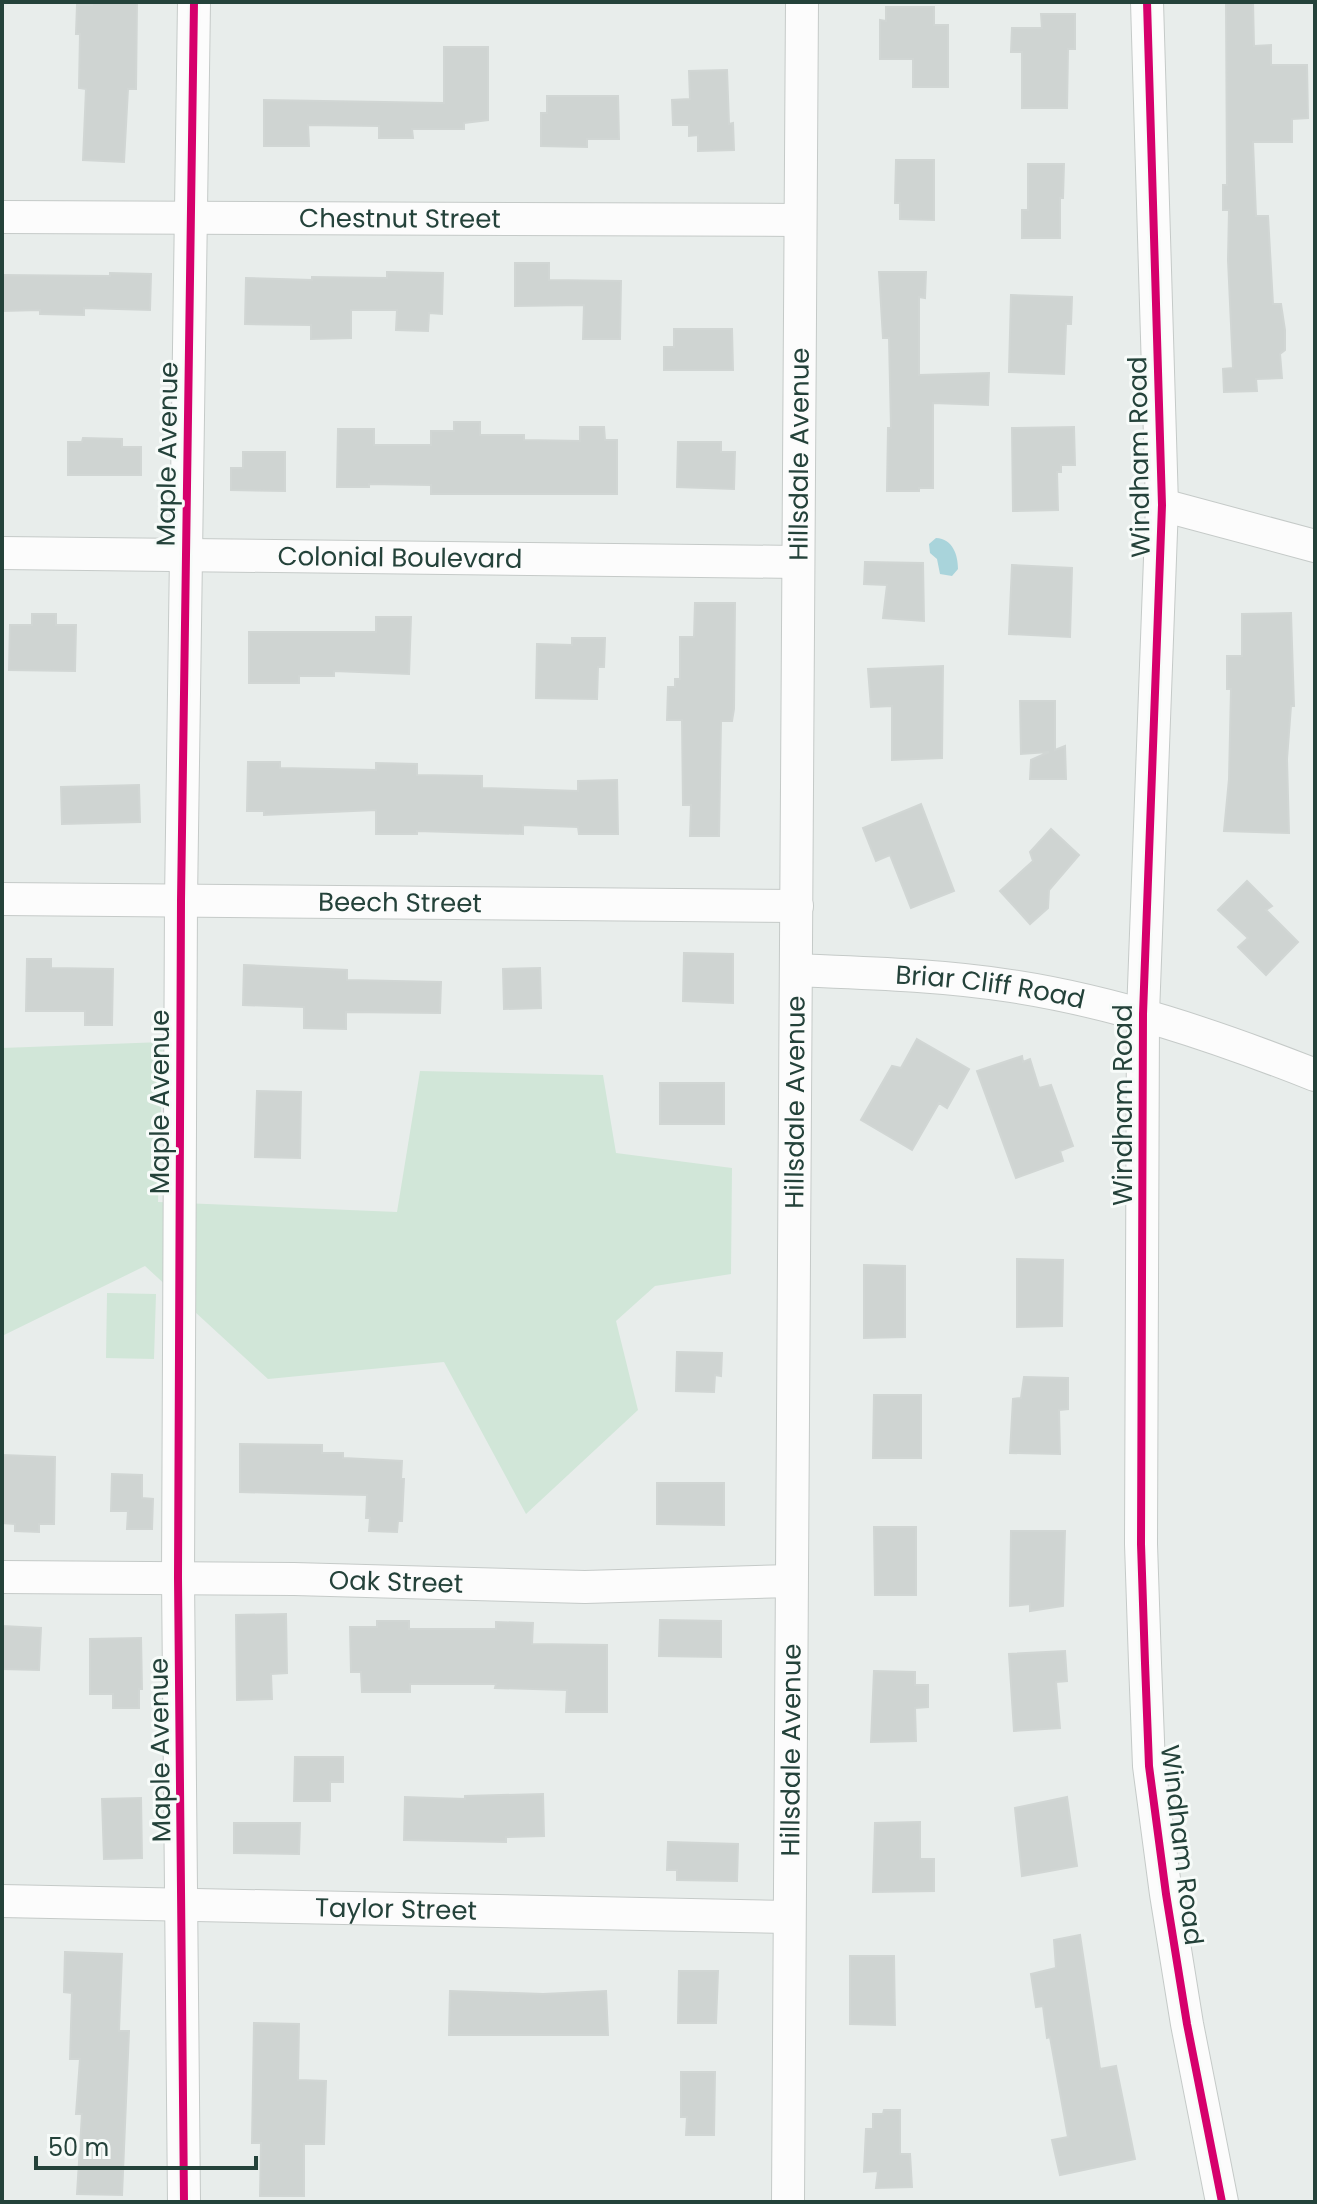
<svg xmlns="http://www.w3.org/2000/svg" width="1317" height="2204" font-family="Poppins,sans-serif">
	<rect width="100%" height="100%" fill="#e8edeb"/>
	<path fill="#d1e6d8" d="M 163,1042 L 158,1202 L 397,1212 L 420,1071 L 603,1075 L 616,1153 L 732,1168 L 731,1274 L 655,1286 L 616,1321 L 638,1410 L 526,1514 L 444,1362 L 268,1379 L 145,1266 L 2,1336 L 2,1048 Z
		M 107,1293 L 156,1294 L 154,1359 L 106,1358 Z"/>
	<path fill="#a9d4db" d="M 936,538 C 953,539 958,555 958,569 L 952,576 L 940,574 L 937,559 L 930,553 L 929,544 Z"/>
	<path fill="#cfd4d2" stroke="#d1d6d4" stroke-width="2" d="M 92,2 L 137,2 L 136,89 L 128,89 L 124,162 L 83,160 L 86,89 L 79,88 L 80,34 L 76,34 L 77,5 L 92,5 Z
		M 1226,2 L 1253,2 L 1254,46 L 1271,45 L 1271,65 L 1307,65 L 1308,118 L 1292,119 L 1292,142 L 1253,142 L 1256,216 L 1268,216 L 1273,304 L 1281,304 L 1285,330 L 1285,350 L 1280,354 L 1282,378 L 1256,379 L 1257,391 L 1224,392 L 1223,369 L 1233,368 L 1228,260 L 1229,210 L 1223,210 L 1223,185 L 1227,185 Z
		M 886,7 L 934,7 L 934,25 L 948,25 L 948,87 L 913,87 L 913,59 L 880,59 L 880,20 L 886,21 Z
		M 1041,14 L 1075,14 L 1075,49 L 1068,49 L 1067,108 L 1022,108 L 1022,52 L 1011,52 L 1012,28 L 1042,28 Z
		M 444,47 L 488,47 L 488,120 L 464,123 L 464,129 L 412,129 L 413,138 L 379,138 L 379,126 L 308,125 L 309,146 L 264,146 L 264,100 L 444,103 Z
		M 727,70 L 729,124 L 733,123 L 734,150 L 698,151 L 698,135 L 689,136 L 689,125 L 673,125 L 672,100 L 690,99 L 689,71 Z
		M 547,96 L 618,96 L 619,139 L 587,139 L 587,147 L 541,146 L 541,113 L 547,113 Z
		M 896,160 L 934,160 L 934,220 L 900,219 L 900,203 L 895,203 Z
		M 1028,164 L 1064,164 L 1063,198 L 1060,198 L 1060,238 L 1022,238 L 1022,210 L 1028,210 Z
		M 515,263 L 549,263 L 549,280 L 621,281 L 620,339 L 583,339 L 584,305 L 515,306 Z
		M 387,272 L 443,273 L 442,314 L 429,313 L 428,331 L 396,330 L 397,310 L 351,310 L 351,338 L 311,339 L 311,325 L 245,324 L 246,278 L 312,280 L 312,277 L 387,278 Z
		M 879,272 L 926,272 L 925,298 L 919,297 L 919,375 L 989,373 L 988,405 L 933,403 L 933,488 L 919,488 L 919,491 L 887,491 L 888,428 L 891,428 L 889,338 L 883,338 Z
		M 110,273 L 151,274 L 150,310 L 84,308 L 84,315 L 40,314 L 40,310 L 2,311 L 2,275 L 110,276 Z
		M 1011,295 L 1072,297 L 1071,324 L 1066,324 L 1064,374 L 1009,372 Z
		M 674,329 L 732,329 L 733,370 L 664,370 L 664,347 L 674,347 Z
		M 454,422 L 480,422 L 480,435 L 524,435 L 524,440 L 580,441 L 580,427 L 604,427 L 605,440 L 617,440 L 617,494 L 431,494 L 431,485 L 369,484 L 369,487 L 337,487 L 338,429 L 374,429 L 374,445 L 431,445 L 431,431 L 454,431 Z
		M 1074,427 L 1075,465 L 1061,465 L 1061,472 L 1057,472 L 1058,510 L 1013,511 L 1012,428 Z
		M 83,438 L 122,439 L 122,447 L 141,447 L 141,475 L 68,475 L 68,442 L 82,442 Z
		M 678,442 L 721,442 L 721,452 L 735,452 L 734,489 L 677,487 Z
		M 243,452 L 285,452 L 285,491 L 231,490 L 231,468 L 243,468 Z
		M 865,562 L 923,563 L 924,621 L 883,618 L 887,585 L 864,584 Z
		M 1012,565 L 1072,568 L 1070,637 L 1009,634 Z
		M 695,603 L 735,603 L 734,709 L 732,721 L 721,721 L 719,836 L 690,836 L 691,805 L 683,805 L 682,720 L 667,720 L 668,687 L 675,687 L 675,679 L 680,679 L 680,637 L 694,637 Z
		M 1291,613 L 1294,706 L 1291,706 L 1287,759 L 1289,833 L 1224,831 L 1229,779 L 1231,689 L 1227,689 L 1227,656 L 1242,656 L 1242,614 Z
		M 32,614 L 56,614 L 56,625 L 76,625 L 75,671 L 9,670 L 10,625 L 32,625 Z
		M 376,617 L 411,617 L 409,674 L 334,671 L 334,676 L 299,676 L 299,683 L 249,683 L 249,632 L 376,632 Z
		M 572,638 L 605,638 L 604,667 L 598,667 L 597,699 L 536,698 L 537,644 L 572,645 Z
		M 943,666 L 942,758 L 892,760 L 892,706 L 871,707 L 868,669 Z
		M 1020,701 L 1055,701 L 1055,750 L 1065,746 L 1066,779 L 1030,779 L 1031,760 L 1049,752 L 1021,754 Z
		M 248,762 L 280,762 L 280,768 L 376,770 L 376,763 L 417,764 L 417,775 L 482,776 L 482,788 L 578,791 L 578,781 L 617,780 L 618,834 L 579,834 L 578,827 L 523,825 L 523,834 L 417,831 L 417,834 L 376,834 L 376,810 L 264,815 L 264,811 L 247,811 Z
		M 139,785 L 140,822 L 62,824 L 61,787 Z
		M 921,804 L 954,891 L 911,908 L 890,855 L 876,861 L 863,828 Z
		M 1051,829 L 1079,855 L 1049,890 L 1048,908 L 1030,924 L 1000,891 L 1033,861 L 1030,852 Z
		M 1247,881 L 1272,906 L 1266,910 L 1298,942 L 1266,975 L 1238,947 L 1248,938 L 1218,910 Z
		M 684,953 L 733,954 L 733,1003 L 683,1001 Z
		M 27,959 L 51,959 L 51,968 L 113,969 L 112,1025 L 85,1025 L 85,1011 L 26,1011 Z
		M 244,965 L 347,970 L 347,980 L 441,982 L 440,1013 L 346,1012 L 346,1029 L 304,1028 L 304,1007 L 243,1005 Z
		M 540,968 L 541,1008 L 504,1009 L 503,969 Z
		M 917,1039 L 969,1069 L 947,1108 L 939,1103 L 912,1150 L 861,1120 L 892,1066 L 901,1068 Z
		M 1022,1056 L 1023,1062 L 1030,1059 L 1039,1088 L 1051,1085 L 1073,1146 L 1060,1151 L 1063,1161 L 1016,1178 L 977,1071 Z
		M 660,1083 L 724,1083 L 724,1124 L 660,1124 Z
		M 257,1091 L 301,1092 L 300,1158 L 255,1157 Z
		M 1017,1259 L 1063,1260 L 1062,1326 L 1017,1327 Z
		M 864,1265 L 905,1266 L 905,1337 L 864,1338 Z
		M 677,1352 L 722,1353 L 721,1376 L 715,1375 L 714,1392 L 676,1391 Z
		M 1024,1377 L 1068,1378 L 1068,1409 L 1059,1410 L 1060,1454 L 1010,1453 L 1013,1399 L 1021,1398 Z
		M 874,1395 L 921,1395 L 921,1458 L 873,1458 Z
		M 240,1444 L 322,1445 L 322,1453 L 343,1453 L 343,1458 L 402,1461 L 401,1479 L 404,1479 L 402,1521 L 398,1521 L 397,1532 L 369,1531 L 370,1518 L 366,1518 L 367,1495 L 240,1492 Z
		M 2,1455 L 55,1457 L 54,1524 L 39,1524 L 39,1532 L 15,1531 L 15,1524 L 2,1523 Z
		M 112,1474 L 142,1475 L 142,1498 L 153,1499 L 152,1529 L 127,1529 L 128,1511 L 111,1511 Z
		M 657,1483 L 724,1483 L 724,1525 L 657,1524 Z
		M 874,1527 L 916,1527 L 916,1595 L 875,1595 Z
		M 1011,1531 L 1065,1531 L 1063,1606 L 1030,1611 L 1030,1604 L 1010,1606 Z
		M 286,1614 L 287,1673 L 271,1674 L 272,1699 L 237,1700 L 236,1615 Z
		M 660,1620 L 721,1621 L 721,1657 L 659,1656 Z
		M 377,1621 L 409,1621 L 409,1629 L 496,1629 L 496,1622 L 533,1623 L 532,1644 L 607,1645 L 607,1712 L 566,1712 L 567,1690 L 495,1688 L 496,1684 L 410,1684 L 410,1692 L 362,1692 L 361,1672 L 351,1672 L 350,1627 L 377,1627 Z
		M 2,1626 L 41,1628 L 39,1670 L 2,1669 Z
		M 141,1638 L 142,1689 L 139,1689 L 139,1708 L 113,1708 L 113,1694 L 90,1694 L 90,1639 Z
		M 1065,1651 L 1067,1681 L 1056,1682 L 1060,1728 L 1014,1731 L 1009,1654 Z
		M 874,1671 L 915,1672 L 915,1685 L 928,1685 L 928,1707 L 915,1708 L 916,1741 L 871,1742 Z
		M 295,1757 L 343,1757 L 343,1782 L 330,1782 L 330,1801 L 294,1801 Z
		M 543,1794 L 544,1836 L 506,1837 L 506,1842 L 404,1840 L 405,1797 L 465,1799 L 465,1796 Z
		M 1067,1797 L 1077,1866 L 1022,1876 L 1015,1808 Z
		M 141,1798 L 142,1858 L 104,1859 L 102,1799 Z
		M 920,1822 L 920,1859 L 934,1859 L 934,1891 L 873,1892 L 875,1823 Z
		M 234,1823 L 300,1823 L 299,1854 L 234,1853 Z
		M 668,1842 L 738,1844 L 737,1881 L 677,1880 L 677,1870 L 667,1870 Z
		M 1080,1935 L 1100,2069 L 1116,2066 L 1135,2159 L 1060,2175 L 1052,2140 L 1068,2137 L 1050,2037 L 1047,2038 L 1043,2006 L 1036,2007 L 1031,1974 L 1056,1968 L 1054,1940 Z
		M 65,1952 L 122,1954 L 119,2031 L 129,2031 L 122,2195 L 77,2194 L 82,2114 L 76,2114 L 80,2059 L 70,2059 L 72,1993 L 64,1992 Z
		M 850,1956 L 894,1956 L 895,2025 L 850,2024 Z
		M 679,1971 L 718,1971 L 716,2023 L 678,2023 Z
		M 450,1991 L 543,1994 L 606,1991 L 608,2035 L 449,2035 Z
		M 254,2023 L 299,2024 L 298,2080 L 326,2081 L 324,2144 L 304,2144 L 304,2196 L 260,2196 L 261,2143 L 252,2143 Z
		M 681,2072 L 715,2072 L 714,2135 L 686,2135 L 687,2117 L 681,2117 Z
		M 884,2110 L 900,2110 L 900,2154 L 910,2154 L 912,2187 L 876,2188 L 878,2171 L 864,2172 L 866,2129 L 873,2129 L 873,2114 L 883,2114 Z"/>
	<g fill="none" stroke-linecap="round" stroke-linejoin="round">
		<g stroke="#c5cac8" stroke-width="34">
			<g id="minor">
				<path d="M 1147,2 L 1162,505 L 1143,1014 L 1141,1544 L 1145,1663 L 1149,1766 L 1166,1894 L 1187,2024 L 1222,2202"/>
				<path id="s1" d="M 2,217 L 799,220"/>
				<path d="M 1162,505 L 1315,546"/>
				<path id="s2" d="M 2,553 L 797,562"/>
				<path id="s3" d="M 2,899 L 797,906"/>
				<path id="s4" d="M 797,970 C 868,973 940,975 1011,986 C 1116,1002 1216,1036 1315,1075"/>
				<path id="s5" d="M 2,1577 L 294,1579 L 585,1587 L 791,1581"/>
				<path id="s6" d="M 2,1901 L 789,1917"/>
				<path d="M 184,2202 L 178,1578 L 181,901 L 194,2"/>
				<path id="s7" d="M 788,2202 L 802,2"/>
			</g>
		</g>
		<use href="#minor" stroke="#fcfcfc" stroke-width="32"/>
		<g stroke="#f7fbf9" stroke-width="13">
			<path id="cycleway" d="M 1147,2 L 1162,505 L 1143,1014 L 1141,1544 L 1145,1663 L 1149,1766 L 1166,1894 L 1187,2024 L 1222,2202
				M 184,2202 L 178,1578 L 181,901 L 194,2"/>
		</g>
		<use href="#cycleway" stroke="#d6006c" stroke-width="8"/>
	</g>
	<g text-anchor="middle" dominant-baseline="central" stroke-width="6" stroke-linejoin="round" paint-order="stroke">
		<g font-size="26" fill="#24423a" stroke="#f7fbf9">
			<text stroke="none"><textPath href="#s1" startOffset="398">Chestnut Street</textPath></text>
			<text transform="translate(167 454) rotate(-89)">Maple Avenue</text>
			<text stroke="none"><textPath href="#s7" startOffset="1748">Hillsdale Avenue</textPath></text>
			<text transform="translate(1139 457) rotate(-91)">Windham Road</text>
			<text stroke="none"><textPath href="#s2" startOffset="398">Colonial Boulevard</textPath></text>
			<text stroke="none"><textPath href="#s3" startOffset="398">Beech Street</textPath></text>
			<text stroke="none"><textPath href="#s4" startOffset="194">Briar Cliff Road</textPath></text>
			<text transform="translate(160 1102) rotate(-90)">Maple Avenue</text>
			<text stroke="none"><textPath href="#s7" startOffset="1100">Hillsdale Avenue</textPath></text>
			<text transform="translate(1123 1105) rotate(-90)">Windham Road</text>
			<text stroke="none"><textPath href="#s5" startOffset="394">Oak Street</textPath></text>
			<text transform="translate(160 1750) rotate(-91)">Maple Avenue</text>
			<text stroke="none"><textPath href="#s7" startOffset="452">Hillsdale Avenue</textPath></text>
			<text transform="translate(1182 1845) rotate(83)">Windham Road</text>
			<text stroke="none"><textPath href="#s6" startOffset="394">Taylor Street</textPath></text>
		</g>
	</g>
	<rect width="1317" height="2204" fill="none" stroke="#24423a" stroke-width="8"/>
	<path d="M36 2156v12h220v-12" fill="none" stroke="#24423a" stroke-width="4"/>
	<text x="48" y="2156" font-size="24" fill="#24423a" stroke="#f7fbf9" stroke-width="6" paint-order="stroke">50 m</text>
</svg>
